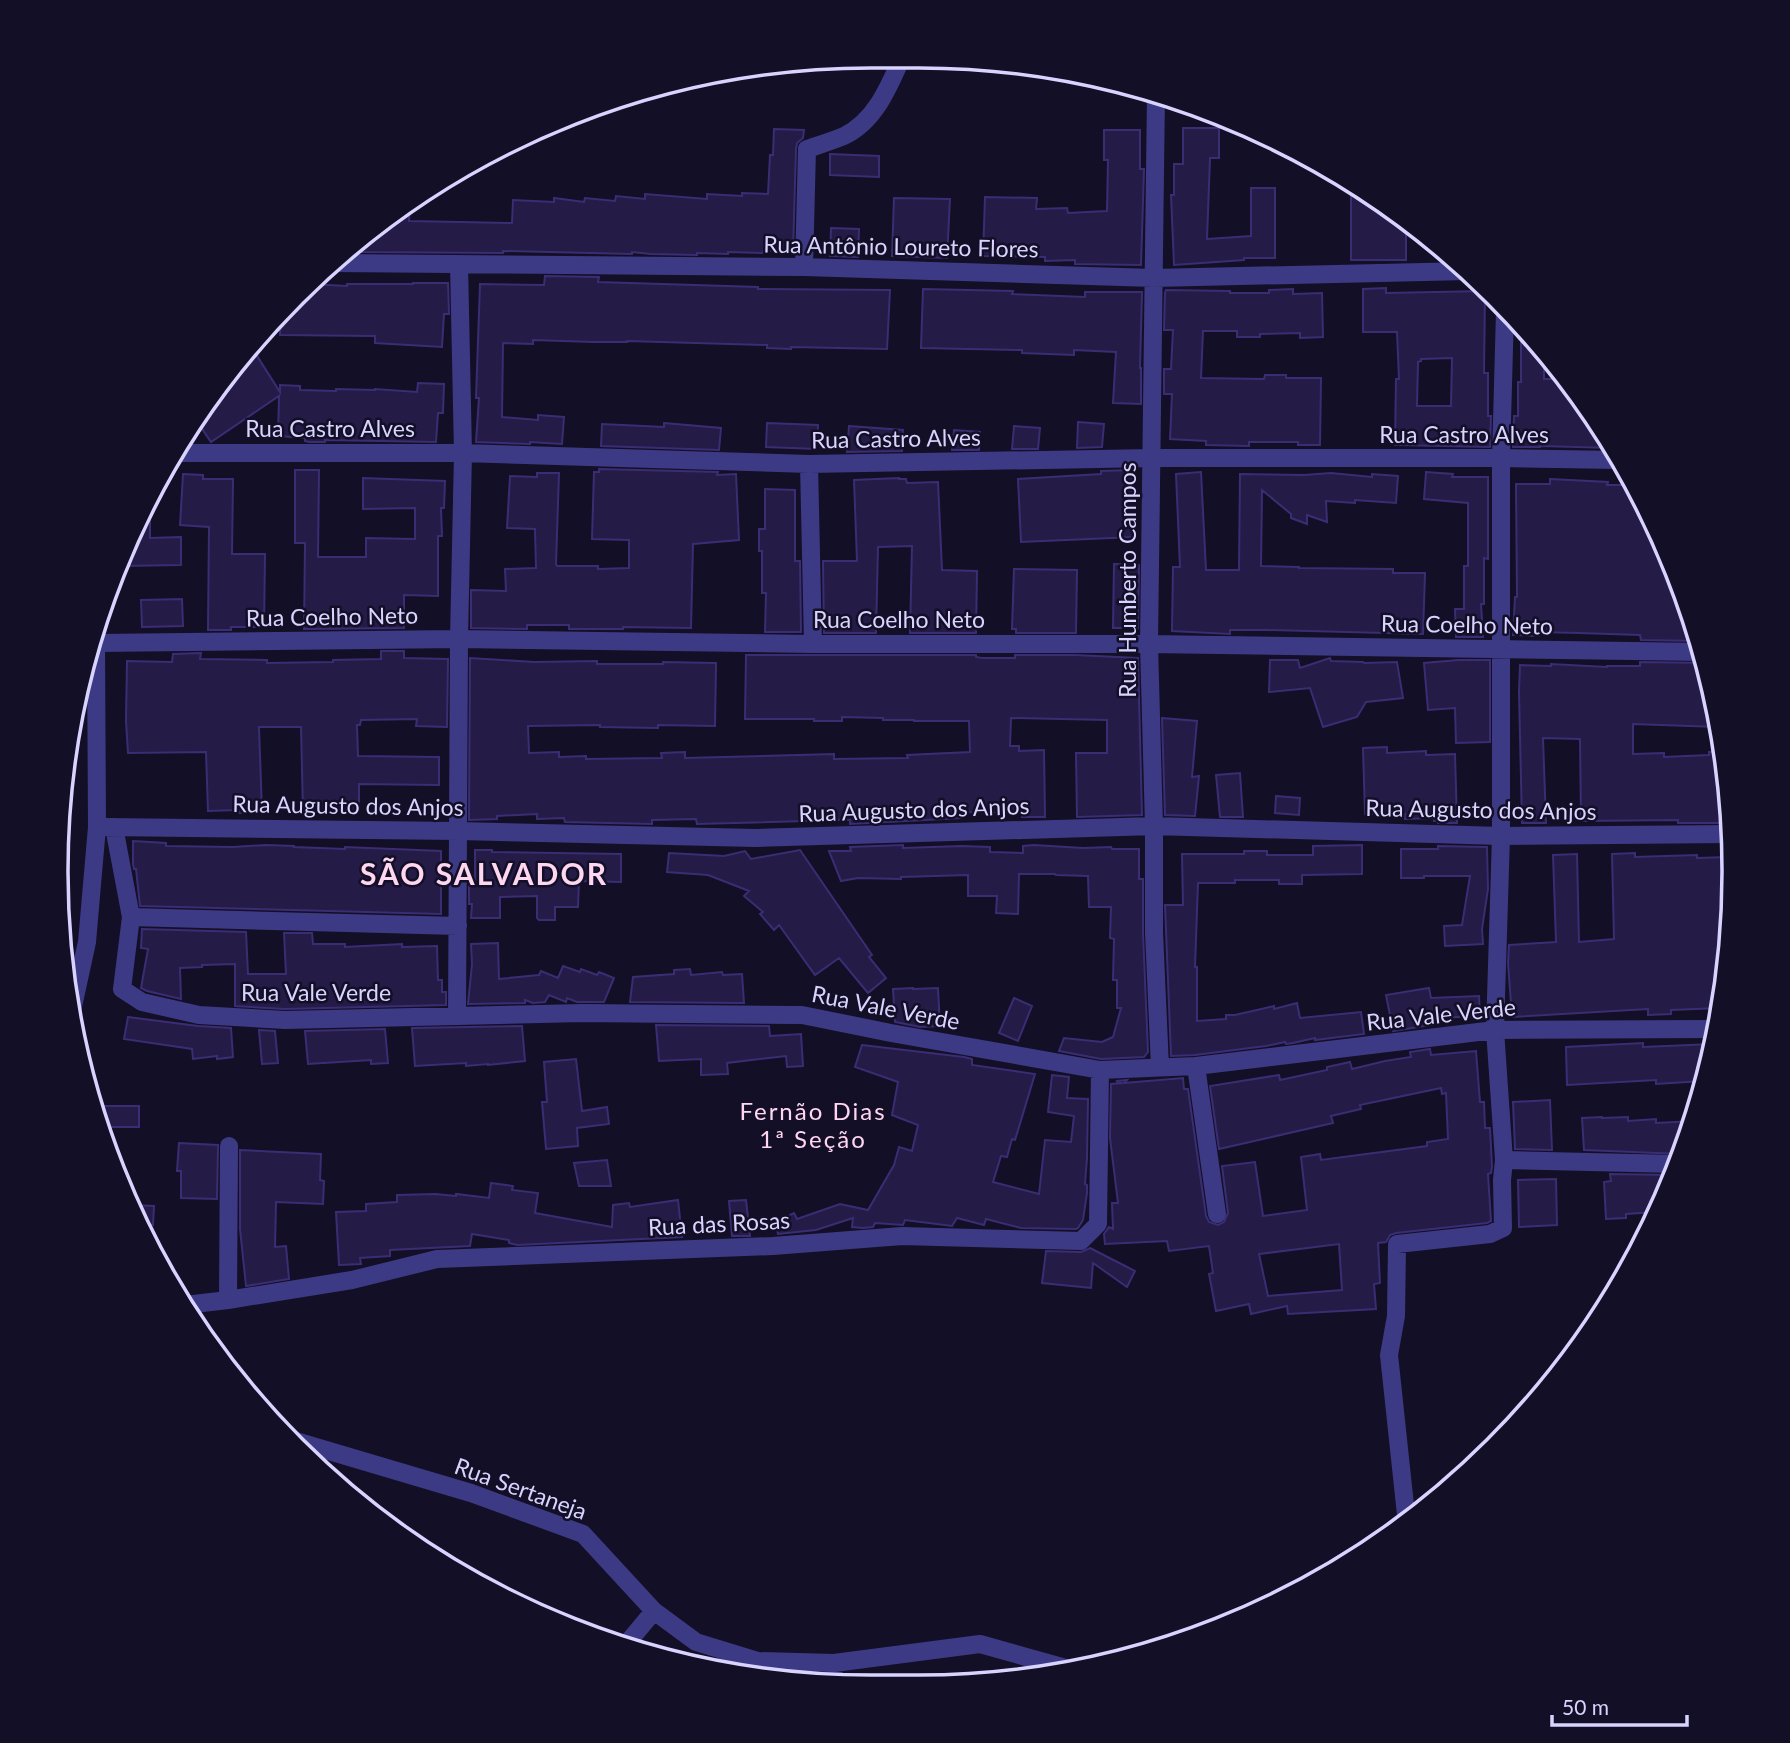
<svg xmlns="http://www.w3.org/2000/svg" width="1790" height="1743" font-family="Lato,sans-serif">
	<rect width="100%" height="100%" fill="#130f26"/>
	<path fill="#241b47" stroke="#3b2d73" stroke-width="2" fill-rule="evenodd" d="M 1183,128 L 1219,128 L 1219,158 L 1210,158 L 1207,239 L 1251,236 L 1251,188 L 1275,188 L 1275,258 L 1244,258 L 1244,260 L 1174,265 L 1171,195 L 1174,195 L 1174,164 L 1183,164 Z
		M 774,129 L 804,130 L 803,138 L 797,143 L 796,149 L 793,251 L 763,251 L 763,253 L 728,252 L 728,254 L 697,253 L 697,255 L 651,254 L 632,252 L 632,254 L 503,251 L 503,253 L 357,252 L 357,244 L 410,200 L 409,221 L 512,223 L 513,200 L 554,202 L 554,198 L 584,202 L 585,198 L 615,201 L 616,196 L 645,199 L 645,194 L 707,199 L 707,194 L 742,196 L 742,193 L 768,194 L 770,155 L 773,155 Z
		M 1104,130 L 1140,130 L 1140,169 L 1144,169 L 1141,265 L 1075,264 L 1075,260 L 1045,261 L 1045,257 L 983,256 L 985,197 L 1037,198 L 1036,209 L 1067,208 L 1068,213 L 1107,211 L 1108,160 L 1104,160 Z
		M 830,154 L 879,156 L 879,177 L 830,175 Z
		M 1360,189 L 1406,222 L 1406,260 L 1351,260 L 1351,190 Z
		M 894,198 L 950,199 L 947,258 L 892,256 Z
		M 831,228 L 859,229 L 858,257 L 830,256 Z
		M 545,276 L 599,277 L 598,282 L 758,287 L 758,289 L 890,290 L 887,349 L 791,347 L 791,349 L 767,348 L 767,345 L 627,341 L 627,342 L 593,342 L 533,340 L 533,344 L 503,343 L 502,417 L 538,420 L 538,415 L 564,417 L 562,444 L 530,442 L 530,444 L 476,442 L 479,398 L 476,398 L 480,284 L 544,285 Z
		M 413,283 L 448,283 L 449,314 L 444,314 L 442,347 L 375,343 L 375,336 L 280,335 L 281,312 L 295,295 L 308,284 L 347,286 L 347,284 L 413,284 Z
		M 1386,288 L 1386,293 L 1485,291 L 1484,373 L 1488,373 L 1488,416 L 1491,416 L 1490,447 L 1395,445 L 1396,379 L 1399,379 L 1397,332 L 1363,332 L 1363,289 ZM 1452,358 L 1451,406 L 1417,406 L 1418,362 L 1421,361 L 1421,359 Z
		M 923,289 L 1013,291 L 1012,294 L 1085,297 L 1085,292 L 1142,292 L 1140,368 L 1141,368 L 1141,404 L 1113,403 L 1116,352 L 1074,350 L 1074,355 L 1022,353 L 1022,350 L 921,348 Z
		M 1293,289 L 1293,294 L 1322,293 L 1323,337 L 1300,338 L 1300,333 L 1260,334 L 1260,337 L 1237,337 L 1237,331 L 1203,331 L 1201,378 L 1264,379 L 1265,375 L 1286,375 L 1286,378 L 1321,378 L 1320,445 L 1298,445 L 1298,442 L 1249,442 L 1249,446 L 1206,445 L 1206,441 L 1170,439 L 1172,394 L 1164,394 L 1164,369 L 1171,369 L 1173,330 L 1164,330 L 1165,293 L 1166,290 L 1230,291 L 1230,293 L 1269,293 L 1269,290 Z
		M 1521,327 L 1544,352 L 1544,379 L 1568,379 L 1611,448 L 1540,446 L 1540,447 L 1513,447 L 1514,416 L 1518,416 L 1518,382 L 1521,382 Z
		M 252,348 L 280,392 L 280,385 L 300,386 L 300,390 L 336,391 L 336,389 L 375,390 L 375,389 L 417,392 L 418,383 L 444,384 L 443,413 L 438,413 L 436,442 L 325,440 L 325,442 L 309,442 L 305,441 L 305,438 L 278,436 L 279,396 L 211,442 L 194,417 Z
		M 1078,422 L 1104,424 L 1102,447 L 1077,448 Z
		M 664,423 L 721,428 L 719,450 L 601,446 L 602,424 L 664,427 Z
		M 767,423 L 818,425 L 817,449 L 766,447 Z
		M 849,426 L 903,430 L 902,451 L 847,452 Z
		M 1014,426 L 1040,428 L 1038,449 L 1012,449 Z
		M 954,430 L 980,432 L 979,450 L 952,450 Z
		M 599,469 L 718,472 L 717,475 L 736,474 L 739,540 L 693,544 L 691,628 L 623,627 L 623,629 L 569,629 L 569,625 L 527,625 L 527,629 L 471,628 L 471,590 L 506,591 L 505,569 L 536,568 L 535,529 L 507,528 L 510,476 L 537,477 L 537,473 L 559,473 L 556,564 L 557,566 L 598,566 L 598,569 L 629,568 L 629,540 L 592,539 L 594,472 L 599,472 Z
		M 295,470 L 319,470 L 318,557 L 366,557 L 366,538 L 415,539 L 415,508 L 363,509 L 363,478 L 445,481 L 444,508 L 441,508 L 442,536 L 438,536 L 438,596 L 404,595 L 404,628 L 304,629 L 305,543 L 295,543 Z
		M 1132,470 L 1134,537 L 1021,542 L 1018,479 L 1101,474 L 1101,471 Z
		M 1201,472 L 1206,570 L 1239,570 L 1240,474 L 1304,475 L 1331,473 L 1372,477 L 1372,474 L 1398,476 L 1396,503 L 1355,500 L 1355,503 L 1326,501 L 1327,522 L 1307,515 L 1307,524 L 1291,518 L 1291,514 L 1262,490 L 1261,566 L 1299,567 L 1299,568 L 1393,569 L 1393,573 L 1425,573 L 1423,634 L 1266,630 L 1230,630 L 1230,634 L 1172,631 L 1173,567 L 1180,567 L 1176,474 Z
		M 1426,472 L 1453,474 L 1452,477 L 1488,477 L 1488,559 L 1484,558 L 1484,604 L 1481,604 L 1483,637 L 1456,637 L 1455,609 L 1464,609 L 1464,566 L 1468,566 L 1468,503 L 1424,499 Z
		M 183,474 L 203,475 L 203,479 L 233,479 L 232,554 L 265,554 L 264,627 L 231,627 L 231,630 L 208,630 L 209,527 L 180,525 Z
		M 899,478 L 899,479 L 906,479 L 907,483 L 938,482 L 942,570 L 977,571 L 976,633 L 910,633 L 912,546 L 878,547 L 876,633 L 824,633 L 823,561 L 857,561 L 854,480 Z
		M 1550,479 L 1608,482 L 1607,485 L 1634,485 L 1650,511 L 1699,641 L 1641,640 L 1640,635 L 1579,633 L 1539,632 L 1539,636 L 1513,635 L 1515,597 L 1517,597 L 1516,484 L 1550,484 Z
		M 765,489 L 795,490 L 795,561 L 800,561 L 801,632 L 765,632 L 766,593 L 762,593 L 762,551 L 759,551 L 759,529 L 765,529 Z
		M 150,500 L 150,538 L 181,537 L 181,565 L 121,566 L 121,554 Z
		M 1114,564 L 1139,565 L 1138,628 L 1113,628 Z
		M 1014,569 L 1077,570 L 1076,633 L 1016,633 L 1016,629 L 1012,629 Z
		M 182,599 L 183,626 L 142,627 L 141,600 Z
		M 381,651 L 404,651 L 404,658 L 448,659 L 447,727 L 416,726 L 417,719 L 361,720 L 360,725 L 357,725 L 358,756 L 439,757 L 439,785 L 359,784 L 359,812 L 303,812 L 301,727 L 259,727 L 262,812 L 239,813 L 238,810 L 208,811 L 206,752 L 128,753 L 126,721 L 127,661 L 172,662 L 173,654 L 201,653 L 200,659 L 267,660 L 267,663 L 333,662 L 333,660 L 381,659 Z
		M 746,655 L 976,655 L 976,657 L 982,658 L 1015,658 L 1015,655 L 1075,655 L 1138,658 L 1142,815 L 1077,817 L 1076,753 L 1107,753 L 1107,720 L 1011,718 L 1010,746 L 1019,746 L 1019,751 L 1044,750 L 1045,817 L 1022,817 L 1022,813 L 961,812 L 961,818 L 850,824 L 850,820 L 840,820 L 697,824 L 696,819 L 652,820 L 652,824 L 565,822 L 564,818 L 537,819 L 537,814 L 497,816 L 497,819 L 469,820 L 470,658 L 534,662 L 597,661 L 597,664 L 663,664 L 663,662 L 716,663 L 715,726 L 658,725 L 658,728 L 600,727 L 600,725 L 528,726 L 529,753 L 559,752 L 559,757 L 586,756 L 586,759 L 662,758 L 661,753 L 685,752 L 685,758 L 834,754 L 834,759 L 908,758 L 907,755 L 970,752 L 969,721 L 914,721 L 914,720 L 883,720 L 883,718 L 842,717 L 842,721 L 814,721 L 814,719 L 745,719 Z
		M 1330,658 L 1331,661 L 1363,662 L 1364,663 L 1397,662 L 1403,698 L 1366,702 L 1357,717 L 1323,727 L 1310,688 L 1269,692 L 1270,660 L 1298,660 L 1300,668 Z
		M 1458,660 L 1490,660 L 1490,742 L 1456,743 L 1455,708 L 1428,710 L 1424,663 Z
		M 1640,662 L 1707,663 L 1717,727 L 1633,724 L 1633,754 L 1664,753 L 1664,757 L 1709,755 L 1709,752 L 1721,751 L 1732,823 L 1678,823 L 1678,820 L 1581,821 L 1580,739 L 1543,738 L 1546,823 L 1522,823 L 1519,692 L 1520,665 L 1551,666 L 1551,664 L 1607,667 L 1607,666 L 1640,666 Z
		M 1162,718 L 1197,721 L 1192,777 L 1199,776 L 1195,816 L 1165,815 Z
		M 1387,747 L 1387,753 L 1426,751 L 1426,755 L 1455,754 L 1457,823 L 1438,823 L 1438,821 L 1434,821 L 1434,818 L 1405,819 L 1405,814 L 1365,814 L 1363,748 Z
		M 1240,773 L 1243,817 L 1220,817 L 1216,775 Z
		M 1276,796 L 1300,798 L 1299,815 L 1275,813 Z
		M 133,841 L 166,843 L 166,846 L 233,847 L 266,845 L 294,846 L 294,847 L 345,849 L 345,847 L 441,851 L 441,914 L 140,906 L 136,869 L 134,869 L 133,864 Z
		M 903,845 L 903,848 L 962,846 L 990,847 L 990,852 L 1023,853 L 1023,846 L 1034,845 L 1083,848 L 1111,847 L 1112,849 L 1139,849 L 1139,879 L 1143,879 L 1143,933 L 1148,1052 L 1144,1057 L 1101,1059 L 1059,1051 L 1064,1038 L 1102,1042 L 1113,1037 L 1121,1008 L 1117,1008 L 1117,980 L 1113,980 L 1114,939 L 1110,938 L 1111,907 L 1089,907 L 1088,876 L 1056,875 L 1055,874 L 1019,874 L 1018,914 L 996,913 L 997,896 L 968,896 L 968,875 L 901,877 L 901,879 L 858,878 L 841,881 L 829,851 L 851,851 L 850,847 Z
		M 1362,845 L 1362,874 L 1302,875 L 1302,884 L 1279,884 L 1279,880 L 1235,880 L 1235,883 L 1198,883 L 1195,967 L 1197,967 L 1197,1021 L 1226,1019 L 1226,1015 L 1235,1015 L 1274,1006 L 1274,1009 L 1297,1003 L 1300,1018 L 1361,1012 L 1364,1034 L 1315,1040 L 1315,1038 L 1293,1043 L 1286,1044 L 1285,1042 L 1266,1046 L 1195,1055 L 1171,1056 L 1165,905 L 1183,905 L 1182,854 L 1244,854 L 1244,851 L 1267,851 L 1267,855 L 1313,855 L 1313,846 Z
		M 1438,846 L 1487,847 L 1488,889 L 1482,929 L 1483,944 L 1445,946 L 1444,926 L 1462,925 L 1470,876 L 1424,876 L 1424,878 L 1401,878 L 1401,849 L 1438,849 Z
		M 475,850 L 492,850 L 492,852 L 621,854 L 621,882 L 579,881 L 578,907 L 555,907 L 555,920 L 539,920 L 537,918 L 537,896 L 500,897 L 500,918 L 471,918 L 472,904 L 469,904 L 469,883 L 475,883 Z
		M 800,850 L 872,955 L 869,957 L 886,978 L 868,993 L 839,958 L 815,975 L 779,925 L 774,930 L 760,914 L 763,912 L 744,896 L 749,891 L 708,875 L 667,872 L 669,853 L 724,856 L 745,851 L 751,859 Z
		M 1635,853 L 1635,857 L 1697,855 L 1697,858 L 1728,857 L 1730,902 L 1727,978 L 1720,1008 L 1671,1010 L 1671,1014 L 1648,1015 L 1648,1009 L 1512,1017 L 1508,963 L 1509,945 L 1556,942 L 1553,855 L 1577,854 L 1579,942 L 1614,939 L 1612,854 Z
		M 142,929 L 246,932 L 248,974 L 286,974 L 284,933 L 312,933 L 313,944 L 345,944 L 345,947 L 402,944 L 402,947 L 437,946 L 438,980 L 442,980 L 442,992 L 446,992 L 446,1005 L 285,1009 L 235,1006 L 235,964 L 202,965 L 202,967 L 180,968 L 181,999 L 147,991 L 141,988 L 148,949 L 141,948 Z
		M 498,943 L 499,979 L 539,975 L 541,971 L 558,978 L 563,966 L 580,972 L 581,969 L 597,975 L 599,972 L 614,978 L 604,1002 L 577,1002 L 567,998 L 566,1002 L 549,995 L 545,1002 L 533,1003 L 525,1000 L 525,1003 L 468,1004 L 472,964 L 471,944 Z
		M 690,969 L 691,975 L 722,972 L 723,975 L 742,974 L 744,1003 L 630,1002 L 633,977 L 674,974 L 674,970 Z
		M 913,988 L 913,989 L 938,988 L 940,1026 L 920,1027 L 895,1022 L 893,989 Z
		M 1429,988 L 1431,998 L 1479,996 L 1480,1016 L 1436,1018 L 1437,1024 L 1393,1031 L 1386,995 Z
		M 1014,998 L 1032,1006 L 1018,1041 L 999,1033 Z
		M 128,1017 L 198,1026 L 231,1028 L 233,1057 L 217,1059 L 217,1056 L 193,1059 L 192,1049 L 124,1039 Z
		M 656,1025 L 769,1026 L 770,1036 L 801,1034 L 803,1066 L 787,1067 L 786,1056 L 727,1063 L 728,1074 L 701,1075 L 701,1059 L 659,1061 Z
		M 522,1026 L 525,1061 L 488,1065 L 488,1064 L 466,1066 L 466,1063 L 415,1066 L 412,1028 Z
		M 385,1029 L 388,1063 L 371,1064 L 371,1060 L 308,1064 L 305,1031 Z
		M 259,1030 L 275,1031 L 278,1063 L 262,1064 Z
		M 1643,1043 L 1643,1047 L 1712,1044 L 1703,1081 L 1656,1084 L 1656,1080 L 1567,1085 L 1566,1047 Z
		M 862,1045 L 964,1057 L 972,1059 L 972,1065 L 1035,1074 L 1015,1140 L 1012,1139 L 1007,1157 L 1001,1156 L 993,1182 L 1039,1194 L 1045,1140 L 1071,1142 L 1074,1116 L 1048,1112 L 1052,1075 L 1069,1077 L 1067,1098 L 1088,1099 L 1087,1158 L 1085,1184 L 1087,1185 L 1087,1193 L 1083,1220 L 1078,1228 L 1076,1229 L 1021,1228 L 986,1219 L 984,1225 L 957,1218 L 952,1226 L 905,1220 L 903,1225 L 875,1223 L 873,1227 L 863,1228 L 852,1227 L 853,1218 L 816,1230 L 778,1234 L 775,1222 L 794,1213 L 797,1219 L 840,1204 L 868,1210 L 894,1165 L 899,1147 L 912,1151 L 918,1125 L 892,1115 L 898,1082 L 855,1067 Z
		M 1430,1049 L 1431,1055 L 1476,1051 L 1480,1102 L 1484,1102 L 1485,1128 L 1490,1128 L 1492,1167 L 1491,1173 L 1488,1174 L 1491,1221 L 1487,1223 L 1396,1233 L 1390,1235 L 1386,1242 L 1378,1243 L 1380,1283 L 1374,1284 L 1376,1309 L 1288,1314 L 1287,1306 L 1251,1314 L 1249,1304 L 1216,1311 L 1209,1274 L 1213,1273 L 1209,1246 L 1169,1251 L 1167,1241 L 1105,1244 L 1104,1234 L 1109,1227 L 1113,1229 L 1112,1203 L 1118,1203 L 1110,1138 L 1111,1084 L 1122,1083 L 1116,1081 L 1127,1080 L 1124,1083 L 1183,1078 L 1184,1089 L 1188,1089 L 1206,1216 L 1209,1222 L 1218,1225 L 1224,1222 L 1228,1213 L 1222,1166 L 1255,1162 L 1263,1216 L 1307,1210 L 1301,1157 L 1320,1154 L 1321,1160 L 1427,1146 L 1427,1142 L 1448,1139 L 1446,1093 L 1442,1094 L 1441,1088 L 1360,1105 L 1361,1109 L 1331,1116 L 1333,1123 L 1219,1149 L 1210,1086 L 1279,1075 L 1280,1080 L 1327,1070 L 1327,1067 L 1350,1062 L 1352,1069 L 1385,1061 L 1411,1057 L 1410,1052 ZM 1339,1244 L 1342,1290 L 1268,1296 L 1259,1254 Z
		M 576,1059 L 582,1111 L 607,1107 L 609,1124 L 577,1128 L 578,1146 L 546,1149 L 542,1102 L 547,1102 L 544,1062 Z
		M 1550,1100 L 1552,1150 L 1515,1149 L 1513,1102 Z
		M 93,1106 L 139,1106 L 139,1127 L 100,1127 Z
		M 1602,1117 L 1602,1118 L 1628,1117 L 1628,1121 L 1656,1119 L 1656,1123 L 1694,1121 L 1691,1134 L 1682,1154 L 1584,1150 L 1582,1118 Z
		M 179,1143 L 218,1145 L 217,1199 L 181,1198 L 181,1171 L 177,1171 Z
		M 240,1150 L 321,1154 L 320,1180 L 324,1181 L 323,1204 L 276,1202 L 275,1247 L 286,1246 L 289,1279 L 246,1286 L 240,1229 Z
		M 607,1160 L 611,1186 L 579,1186 L 574,1163 Z
		M 1610,1174 L 1672,1175 L 1655,1212 L 1626,1214 L 1626,1218 L 1606,1219 L 1604,1182 L 1611,1181 Z
		M 1556,1179 L 1557,1225 L 1519,1227 L 1518,1180 Z
		M 491,1183 L 513,1186 L 512,1190 L 538,1193 L 535,1213 L 612,1227 L 613,1205 L 629,1203 L 630,1207 L 678,1200 L 682,1237 L 517,1245 L 509,1243 L 509,1240 L 472,1234 L 470,1246 L 390,1250 L 390,1256 L 360,1258 L 361,1264 L 339,1265 L 336,1212 L 366,1211 L 366,1204 L 397,1202 L 397,1195 L 435,1194 L 456,1196 L 456,1194 L 489,1198 Z
		M 746,1200 L 750,1236 L 732,1236 L 729,1201 Z
		M 130,1205 L 154,1206 L 153,1225 L 137,1224 Z
		M 1090,1248 L 1135,1271 L 1127,1287 L 1093,1263 L 1091,1288 L 1042,1283 L 1046,1251 L 1081,1252 Z"/>
	<g fill="none" stroke-linecap="round" stroke-linejoin="round">
		<path stroke="#3d3a85" stroke-width="18" d="M 1156,94 L 1149,644 L 1154,826 L 1154,932 L 1160,1067
			M 333,263 L 804,267 L 1154,278 L 1468,271
			M 804,267 L 807,149 C 819,145 832,141 844,136 C 875,121 889,87 902,57
			M 175,453 L 463,453 L 809,464 L 1152,458 L 1501,458 L 1619,460
			M 809,464 L 813,644
			M 96,643 L 459,639 L 813,644 L 1149,644 L 1703,652
			M 105,827 L 459,831 L 755,838 L 1154,826 L 1501,836 L 1732,834
			M 114,827 L 131,917 L 122,989 L 142,1002 L 199,1015 L 285,1020 L 582,1013 L 802,1015 L 891,1033 L 1100,1070 L 1196,1066 L 1495,1030 L 1715,1029
			M 131,917 L 458,926
			M 457,1016 L 459,639 L 463,453 L 459,264
			M 1196,1066 L 1217,1214
			M 1504,1160 L 1677,1164
			M 228,1300 L 229,1146
			M 185,1305 L 228,1300 L 352,1280 L 437,1259 L 773,1246 L 902,1236 L 1081,1241 L 1098,1224 L 1100,1070
			M 292,1440 L 471,1493 L 583,1534 L 654,1611 L 696,1642 L 758,1661 L 834,1663 L 980,1644 L 1069,1669
			M 1407,1524 L 1389,1355 L 1396,1316 L 1397,1244 L 1490,1234 L 1503,1228 L 1502,1180 L 1504,1160 L 1495,1030 L 1501,836 L 1501,458 L 1505,311
			M 624,1647 L 654,1611
			M 833,1682 L 834,1663"/>
		<path stroke="#3d3a85" stroke-width="18" d="M 72,1011 L 87,942 L 97,827 L 96,642"/>
	</g>
	<g text-anchor="middle" dominant-baseline="central" stroke-width="5" stroke-linejoin="round" paint-order="stroke">
		<g font-size="23" fill="#d9d4ff" stroke="#130f26">
			<text transform="translate(901 246) rotate(1)">Rua Antônio Loureto Flores</text>
			<text x="330" y="428">Rua Castro Alves</text>
			<text x="1464" y="434">Rua Castro Alves</text>
			<text transform="translate(896 438) rotate(-1)">Rua Castro Alves</text>
			<text transform="translate(1127 580) rotate(-90)">Rua Humberto Campos</text>
			<text transform="translate(332 616) rotate(-1)">Rua Coelho Neto</text>
			<text x="899" y="619">Rua Coelho Neto</text>
			<text transform="translate(1467 624) rotate(1)">Rua Coelho Neto</text>
			<text transform="translate(348 805) rotate(1)">Rua Augusto dos Anjos</text>
			<text transform="translate(914 809) rotate(-2)">Rua Augusto dos Anjos</text>
			<text transform="translate(1481 809) rotate(1)">Rua Augusto dos Anjos</text>
			<text x="316" y="992">Rua Vale Verde</text>
			<text transform="translate(886 1007) rotate(11)">Rua Vale Verde</text>
			<text transform="translate(1441 1014) rotate(-6)">Rua Vale Verde</text>
			<text transform="translate(719 1223) rotate(-3)">Rua das Rosas</text>
			<text transform="translate(521 1488) rotate(20)">Rua Sertaneja</text>
		</g>
		<g font-size="24" letter-spacing="2" fill="#ffd6f0" stroke="#130f26">
			<text x="813" y="1110">Fernão Dias<tspan x="813" dy="28">1ª Seção</tspan></text>
		</g>
		<g font-size="30" font-weight="bold" letter-spacing="2" fill="#ffd6f0" stroke="#130f26">
			<text x="484" y="873">SÃO SALVADOR</text>
		</g>
	</g>
	<path d="M0 0H1790V1743H0ZM871 68H919A803 803 0 0 1 1722 871V872A803 803 0 0 1 919 1675H871A803 803 0 0 1 68 872V871A803 803 0 0 1 871 68Z" fill="#130f26" fill-rule="evenodd"/>
	<path fill="none" stroke="#d9d4ff" stroke-width="3.5" d="M871 68H919A803 803 0 0 1 1722 871V872A803 803 0 0 1 919 1675H871A803 803 0 0 1 68 872V871A803 803 0 0 1 871 68Z"/>
	<path d="M1552 1715v10h135v-10" fill="none" stroke="#d9d4ff" stroke-width="3.5"/>
	<text x="1562" y="1715" font-size="21" fill="#d9d4ff" stroke="#130f26" stroke-width="5" paint-order="stroke">50 m</text>
</svg>
